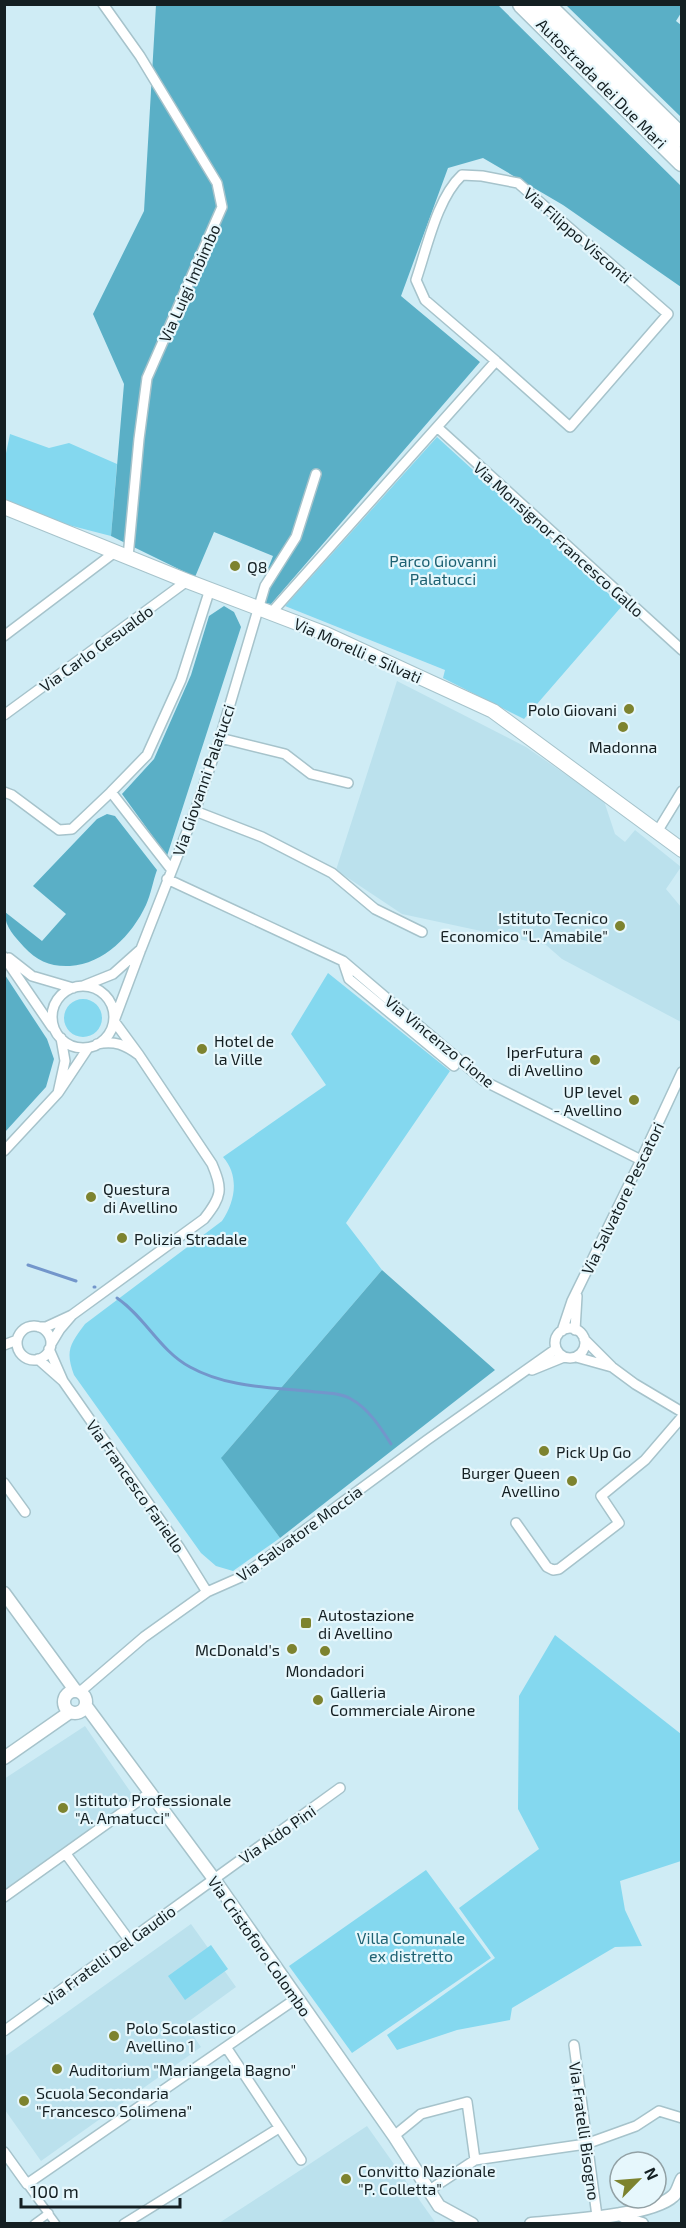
<svg xmlns="http://www.w3.org/2000/svg" width="686" height="2228" font-family="'Exo 2',sans-serif">
	<rect width="100%" height="100%" fill="#cfecf5"/>
	<path fill="#bbe1ed" d="M 397,681 L 526,747 L 604,801 L 615,834 L 625,842 L 635,830 L 681,867 L 666,889 L 681,907 L 681,1022 L 562,959 L 546,945 L 402,914 L 336,870 Z
		M 85,1726 L 134,1797 L 84,1836 L 5,1893 L 4,1779 Z
		M 191,1924 L 236,1987 L 185,2024 L 201,2047 L 41,2161 L 5,2110 L 4,2057 Z
		M 367,2126 L 435,2222 L 219,2223 L 296,2173 Z"/>
	<path fill="#84d8ef" d="M 10,434 L 49,448 L 69,443 L 117,464 L 111,536 L 45,519 L 5,502 L 5,458 Z
		M 437,437 L 622,606 L 524,719 L 443,678 L 445,670 L 285,606 Z
		M 328,973 L 450,1071 L 346,1223 L 382,1270 L 222,1457 L 280,1538 L 233,1571 L 216,1566 L 201,1553 L 74,1375 C 65,1351 70,1344 85,1324 L 222,1221 C 235,1202 240,1176 223,1157 L 326,1085 L 291,1034 Z
		M64 1018a19 19 0 1 1 38 0a19 19 0 1 1-38 0Z
		M 555,1635 L 681,1734 L 681,1861 L 620,1881 L 625,1910 L 642,1946 L 615,1947 L 512,2008 L 510,2020 L 457,2030 L 397,2050 L 387,2035 L 495,1958 L 459,1908 L 539,1849 L 518,1809 L 519,1696 Z
		M 426,1870 L 491,1958 L 352,2053 L 289,1966 Z
		M 211,1945 L 228,1969 L 185,2000 L 168,1976 Z"/>
	<path fill="#5aafc6" d="M 156,5 L 498,5 L 681,186 L 681,287 L 563,205 L 483,158 L 448,168 L 401,296 L 480,362 L 271,604 L 255,601 L 273,556 L 214,532 L 195,577 L 111,536 L 124,384 L 93,314 L 144,211 Z
		M 566,5 L 681,5 L 681,13 L 676,21 L 681,25 L 681,117 Z
		M 224,606 L 234,612 L 241,627 L 167,856 L 122,794 L 154,759 L 191,675 L 209,616 Z
		M 107,814 L 115,816 L 157,870 C 153,881 151,894 146,905 C 132,935 104,964 70,966 C 51,967 37,961 24,947 C 15,937 4,926 5,912 L 42,941 L 66,914 L 33,886 L 97,819 Z
		M 5,975 L 47,1039 L 54,1059 L 46,1087 L 5,1132 Z
		M 382,1270 L 495,1370 L 280,1538 L 221,1458 Z"/>
	<g fill="none" stroke-linecap="round" stroke-linejoin="round">
		<path stroke="#7396cb" stroke-width="3" d="M 28,1265 L 76,1281
			M 94,1287 L 95,1287
			M 117,1298 C 145,1317 160,1351 190,1367 C 226,1387 267,1387 307,1391 C 321,1393 339,1392 351,1399 C 368,1408 381,1428 391,1444"/>
		<g stroke="#a6c3cb" stroke-width="10">
			<path id="pedestrian" d="M 27,2184 L 56,2224
				M 34,2224 L 49,2213"/>
		</g>
		<g stroke="#a6c3cb" stroke-width="12">
			<path id="minor" d="M 103,4 L 140,56 L 217,183 L 222,207 L 147,378 L 139,439 L 128,557
				M 437,427 L 682,650
				M 271,613 L 496,361 L 570,427 L 668,314 L 518,183 L 482,176 L 462,175 C 437,198 427,248 416,280 L 425,300 L 496,361
				M 4,636 L 115,552
				M 4,715 L 187,581
				M 220,738 L 285,754 L 311,774 L 348,783
				M 4,792 L 12,795 L 59,830 L 72,829 L 111,792
				M 195,811 L 262,837 L 332,873 L 375,909 L 422,932
				M 657,832 L 682,791
				M 171,869 L 111,792 L 147,755 L 181,680 L 210,589
				M 167,879 L 343,961 L 484,1081 L 641,1160
				M 141,949 L 195,811 L 220,738 L 265,586 L 296,537 L 316,474
				M 4,957 L 52,1027
				M 9,958 L 32,976 L 73,988
				M 343,961 L 349,979 L 454,1066
				M 83,986 L 113,974 L 141,949 L 114,1021 L 139,1055 C 125,1045 115,1040 97,1044
				M52 1017a31 31 0 1 1 62 0a31 31 0 1 1-62 0Z
				M 61,1038 L 65,1061 L 58,1093 L 88,1048
				M 4,1151 L 58,1093
				M 72,1315 L 204,1219 C 222,1196 223,1190 212,1164 L 139,1055
				M17 1343a17 17 0 1 1 34 0a17 17 0 1 1-34 0Z
				M 39,1327 L 46,1327 L 72,1315 L 60,1329 L 51,1344
				M555 1343a15 15 0 1 1 30 0a15 15 0 1 1-30 0Z
				M 575,1330 L 577,1296
				M 562,1331 L 572,1301 L 641,1160 L 682,1072
				M 584,1339 L 612,1367 L 635,1384 L 682,1412
				M 4,1345 L 17,1340
				M 576,1357 L 612,1367
				M 38,1359 L 63,1381 L 49,1349
				M 532,1370 L 564,1357
				M 63,1381 L 179,1547 L 207,1592
				M 4,1483 L 25,1512
				M 516,1523 L 547,1567 L 553,1570 L 559,1569 L 619,1523 L 601,1496 L 645,1460 L 682,1417
				M 81,1691 L 144,1637 L 207,1592 L 241,1577 L 427,1440 L 556,1349
				M 66,1854 L 129,1940
				M 4,1897 L 151,1792
				M 4,2031 L 340,1788
				M 574,2045 L 597,2216
				M 226,2047 L 301,2160
				M 394,2136 L 421,2114 L 467,2102 L 475,2160
				M 4,2152 L 27,2184 L 297,1998
				M 428,2191 L 475,2160 L 586,2144 L 636,2126 L 659,2111 L 682,2118
				M 124,2224 L 279,2128"/>
		</g>
		<g stroke="#a6c3cb" stroke-width="15">
			<path id="tertiary" d="M 4,1593 L 75,1690
				M64 1702a11 11 0 1 1 22 0a11 11 0 1 1-22 0Z
				M 86,1706 L 214,1879 L 394,2136 L 439,2206 L 472,2224
				M 4,1758 L 70,1712
				M 620,2214 L 632,2221 L 642,2224
				M 531,2224 C 562,2221 652,2216 673,2196 C 678,2192 679,2184 682,2179"/>
		</g>
		<g stroke="#a6c3cb" stroke-width="16">
			<path id="secondary" d="M 4,507 L 187,581 L 326,634 L 493,711 L 682,850"/>
		</g>
		<g stroke="#a6c3cb" stroke-width="21">
			<path id="motorway" d="M 522,4 L 682,162
				M 545,4 L 682,138"/>
		</g>
		<use href="#pedestrian" stroke="#fff" stroke-width="7"/>
		<use href="#minor" stroke="#fff" stroke-width="9"/>
		<use href="#tertiary" stroke="#fff" stroke-width="12"/>
		<use href="#secondary" stroke="#fff" stroke-width="14"/>
		<use href="#motorway" stroke="#fff" stroke-width="18"/>
	</g>
	<g fill="#7d832f" stroke="#e6f7fc" stroke-width="2">
		<circle cx="235" cy="566" r="6"/>
		<circle cx="629" cy="709" r="6"/>
		<circle cx="623" cy="727" r="6"/>
		<circle cx="620" cy="926" r="6"/>
		<circle cx="202" cy="1049" r="6"/>
		<circle cx="595" cy="1060" r="6"/>
		<circle cx="634" cy="1100" r="6"/>
		<circle cx="91" cy="1197" r="6"/>
		<circle cx="122" cy="1238" r="6"/>
		<circle cx="544" cy="1451" r="6"/>
		<circle cx="572" cy="1481" r="6"/>
		<rect x="300" y="1617" width="12" height="12" rx="3"/>
		<circle cx="292" cy="1649" r="6"/>
		<circle cx="325" cy="1651" r="6"/>
		<circle cx="318" cy="1700" r="6"/>
		<circle cx="63" cy="1808" r="6"/>
		<circle cx="114" cy="2036" r="6"/>
		<circle cx="57" cy="2069" r="6"/>
		<circle cx="24" cy="2101" r="6"/>
		<circle cx="346" cy="2179" r="6"/>
	</g>
	<g text-anchor="middle" dominant-baseline="central" stroke-width="4.5" stroke-linejoin="round" paint-order="stroke">
		<g font-size="16" fill="#141f22" stroke="#e6f7fc">
			<text transform="translate(602 83) rotate(45)">Autostrada dei Due Mari</text>
			<text transform="translate(578 235) rotate(41)">Via Filippo Visconti</text>
			<text transform="translate(189 283) rotate(-66)">Via Luigi Imbimbo</text>
			<text transform="translate(559 539) rotate(42)">Via Monsignor Francesco Gallo</text>
			<text transform="translate(96 648) rotate(-36)">Via Carlo Gesualdo</text>
			<text transform="translate(358 650) rotate(24)">Via Morelli e Silvati</text>
			<text transform="translate(203 780) rotate(-71)">Via Giovanni Palatucci</text>
			<text transform="translate(440 1041) rotate(39)">Via Vincenzo Cione</text>
			<text transform="translate(622 1198) rotate(-64)">Via Salvatore Pescatori</text>
			<text transform="translate(136 1486) rotate(55)">Via Francesco Fariello</text>
			<text transform="translate(299 1533) rotate(-36)">Via Salvatore Moccia</text>
			<text transform="translate(277 1834) rotate(-35)">Via Aldo Pini</text>
			<text transform="translate(260 1946) rotate(55)">Via Cristoforo Colombo</text>
			<text transform="translate(109 1955) rotate(-36)">Via Fratelli Del Gaudio</text>
			<text transform="translate(585 2131) rotate(82)">Via Fratelli Bisogno</text>
		</g>
		<g font-size="16" fill="#1d6172" stroke="#e6f7fc">
			<text x="443" y="560">Parco Giovanni<tspan x="443" dy="18">Palatucci</tspan></text>
			<text x="411" y="1937">Villa Comunale<tspan x="411" dy="18">ex distretto</tspan></text>
		</g>
		<g font-size="16" fill="#141f22" stroke="#e6f7fc" text-anchor="start">
			<text x="247" y="566">Q8</text>
			<text x="617" y="709" text-anchor="end">Polo Giovani</text>
			<text x="623" y="746" text-anchor="middle">Madonna</text>
			<text x="608" y="917" text-anchor="end">Istituto Tecnico<tspan x="608" dy="18">Economico "L. Amabile"</tspan></text>
			<text x="214" y="1040">Hotel de<tspan x="214" dy="18">la Ville</tspan></text>
			<text x="583" y="1051" text-anchor="end">IperFutura<tspan x="583" dy="18">di Avellino</tspan></text>
			<text x="622" y="1091" text-anchor="end">UP level<tspan x="622" dy="18">- Avellino</tspan></text>
			<text x="103" y="1188">Questura<tspan x="103" dy="18">di Avellino</tspan></text>
			<text x="134" y="1238">Polizia Stradale</text>
			<text x="556" y="1451">Pick Up Go</text>
			<text x="560" y="1472" text-anchor="end">Burger Queen<tspan x="560" dy="18">Avellino</tspan></text>
			<text x="318" y="1614">Autostazione<tspan x="318" dy="18">di Avellino</tspan></text>
			<text x="280" y="1649" text-anchor="end">McDonald's</text>
			<text x="325" y="1670" text-anchor="middle">Mondadori</text>
			<text x="330" y="1691">Galleria<tspan x="330" dy="18">Commerciale Airone</tspan></text>
			<text x="75" y="1799">Istituto Professionale<tspan x="75" dy="18">"A. Amatucci"</tspan></text>
			<text x="126" y="2027">Polo Scolastico<tspan x="126" dy="18">Avellino 1</tspan></text>
			<text x="69" y="2069">Auditorium "Mariangela Bagno"</text>
			<text x="36" y="2092">Scuola Secondaria<tspan x="36" dy="18">"Francesco Solimena"</tspan></text>
			<text x="358" y="2170">Convitto Nazionale<tspan x="358" dy="18">"P. Colletta"</tspan></text>
		</g>
	</g>
	<rect width="686" height="2228" fill="none" stroke="#141f22" stroke-width="12"/>
	<g transform="translate(638 2180) rotate(65)"><circle r="28" fill="#e6f7fc" stroke="#92a1a5" stroke-width="1.5"/>
	<path d="M0-4.5L10 22L0 15L-10 22Z" fill="#7d832f"/>
	<text y="-9" font-size="16" font-weight="bold" text-anchor="middle" fill="#141f22">N</text>
	</g>
	<path d="M21 2198v9h159v-9" fill="none" stroke="#141f22" stroke-width="3"/>
	<text x="30" y="2198" font-size="18" fill="#141f22" stroke="#e6f7fc" stroke-width="4.5" paint-order="stroke">100 m</text>
</svg>
